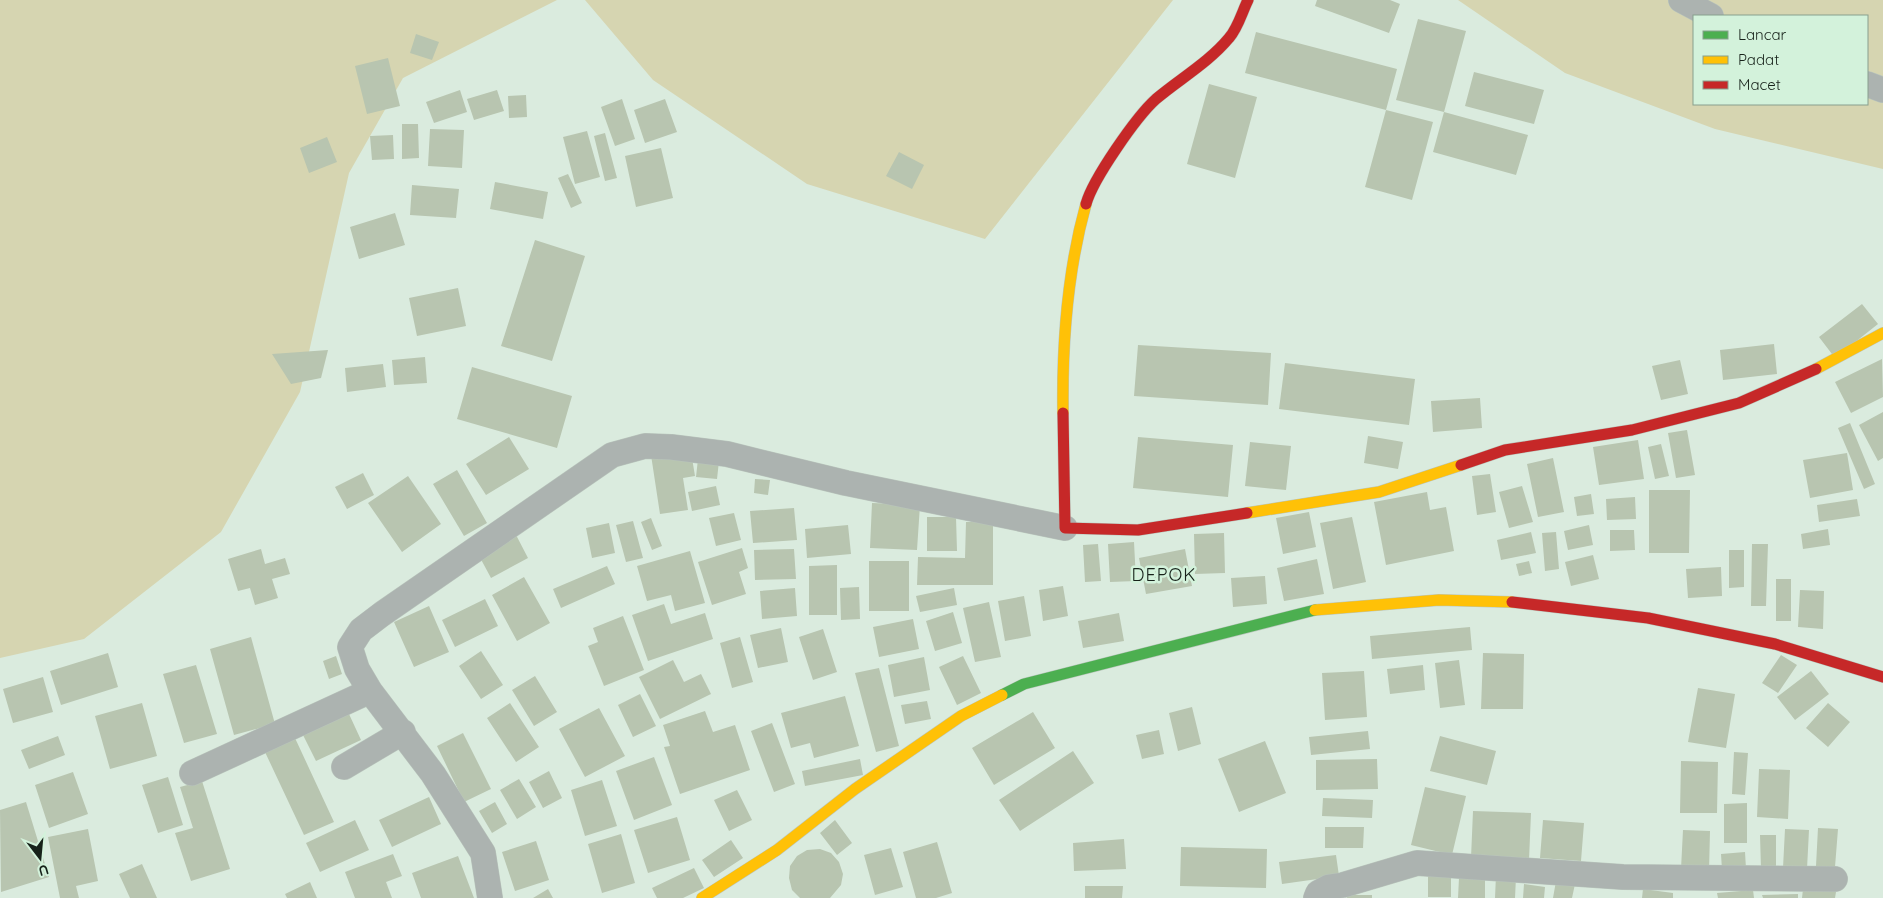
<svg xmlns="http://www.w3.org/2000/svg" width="1883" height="898" font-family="Quicksand,sans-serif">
	<rect width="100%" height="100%" fill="#daebde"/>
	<path fill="#d6d5b1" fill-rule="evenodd" d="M 0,0 L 557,0 L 403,78 L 349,173 L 300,392 L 221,532 L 84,639 L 0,658 Z
		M 585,0 L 1173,0 L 985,239 L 807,184 L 653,80 Z
		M 1458,0 L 1883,0 L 1883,169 L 1715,129 L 1565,73 ZM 1694,16 L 1867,16 L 1867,104 L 1694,104 Z"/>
	<path fill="#b8c5b0" d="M 1317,0 L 1390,0 L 1400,4 L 1389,33 L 1315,6 Z
		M 1418,19 L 1466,31 L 1444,112 L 1396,100 Z
		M 1256,32 L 1397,69 L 1386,110 L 1433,122 L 1412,200 L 1365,187 L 1386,110 L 1245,73 Z
		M 416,34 L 439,42 L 432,60 L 410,53 Z
		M 388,58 L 400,106 L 367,114 L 355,66 Z
		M 1474,72 L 1544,90 L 1534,124 L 1465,106 Z
		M 1209,84 L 1257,97 L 1235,178 L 1187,164 Z
		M 460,90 L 467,112 L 434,123 L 426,102 Z
		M 497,90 L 504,111 L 474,120 L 467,99 Z
		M 526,95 L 527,117 L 509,118 L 508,96 Z
		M 622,99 L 635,139 L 615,146 L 601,107 Z
		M 665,99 L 677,132 L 645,143 L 634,110 Z
		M 1444,112 L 1528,135 L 1516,175 L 1433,152 Z
		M 402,124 L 418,124 L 419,158 L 402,159 Z
		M 430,129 L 464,130 L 462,168 L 428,166 Z
		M 587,131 L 600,177 L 575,184 L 563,137 Z
		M 605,133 L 617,178 L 605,181 L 594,136 Z
		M 393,135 L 394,159 L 372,160 L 370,136 Z
		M 327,137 L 337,162 L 309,173 L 300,148 Z
		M 661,148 L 673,198 L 636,207 L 625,156 Z
		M 899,152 L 924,165 L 912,189 L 886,176 Z
		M 568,174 L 582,203 L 571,208 L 558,178 Z
		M 495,182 L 548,192 L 543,219 L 490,209 Z
		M 412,185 L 459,189 L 456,218 L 410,215 Z
		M 395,213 L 405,245 L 359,259 L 350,227 Z
		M 535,240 L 585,256 L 552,361 L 501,346 Z
		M 458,288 L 466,326 L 417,336 L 409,298 Z
		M 1862,304 L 1878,324 L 1835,358 L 1819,337 Z
		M 1774,344 L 1777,374 L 1723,380 L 1720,350 Z
		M 1138,345 L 1271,353 L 1268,405 L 1134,396 Z
		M 328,350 L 321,378 L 291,384 L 272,354 Z
		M 425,357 L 427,383 L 394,385 L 392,360 Z
		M 1882,359 L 1883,397 L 1851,413 L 1835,382 Z
		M 1680,360 L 1688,394 L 1661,400 L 1652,366 Z
		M 1285,363 L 1415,379 L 1409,425 L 1279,409 Z
		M 383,364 L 386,387 L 347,392 L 345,368 Z
		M 472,367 L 572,396 L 557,448 L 457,419 Z
		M 1480,398 L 1482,428 L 1433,432 L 1431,401 Z
		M 1883,412 L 1883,458 L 1878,461 L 1859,425 Z
		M 1850,423 L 1875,484 L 1864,489 L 1838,428 Z
		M 1687,430 L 1695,475 L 1676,478 L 1668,433 Z
		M 1368,436 L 1403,442 L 1398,469 L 1364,463 Z
		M 509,437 L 529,469 L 486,495 L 466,464 Z
		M 1138,437 L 1233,445 L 1228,497 L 1133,488 Z
		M 1638,440 L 1644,479 L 1599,485 L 1593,447 Z
		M 1250,442 L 1291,446 L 1286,490 L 1245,486 Z
		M 1661,444 L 1669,476 L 1655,479 L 1648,447 Z
		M 1847,453 L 1853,490 L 1810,498 L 1803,460 Z
		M 651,455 L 692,458 L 695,476 L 683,478 L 688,510 L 660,514 Z
		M 1553,458 L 1564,512 L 1538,517 L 1527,464 Z
		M 698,459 L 719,461 L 717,479 L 696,477 Z
		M 457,470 L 487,523 L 464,536 L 433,484 Z
		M 363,473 L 374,495 L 347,509 L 335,487 Z
		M 1490,474 L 1496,512 L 1477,515 L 1472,476 Z
		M 408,476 L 441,524 L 402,552 L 368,503 Z
		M 755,479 L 770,480 L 768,495 L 754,493 Z
		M 716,486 L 720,505 L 692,511 L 688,492 Z
		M 1522,486 L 1533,522 L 1509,528 L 1499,492 Z
		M 1649,490 L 1690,490 L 1689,553 L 1649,553 Z
		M 1427,492 L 1430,510 L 1446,507 L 1454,551 L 1386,565 L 1374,502 Z
		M 1591,494 L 1594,514 L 1577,516 L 1574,497 Z
		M 1635,497 L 1636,519 L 1607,520 L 1606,499 Z
		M 1857,499 L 1860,516 L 1819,522 L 1817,505 Z
		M 872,503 L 920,505 L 917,550 L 870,548 Z
		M 794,508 L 797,540 L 753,543 L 750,511 Z
		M 1309,512 L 1316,547 L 1283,554 L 1276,518 Z
		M 734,513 L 741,540 L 716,546 L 709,518 Z
		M 927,517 L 956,517 L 957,551 L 927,551 Z
		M 1352,517 L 1366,582 L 1333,589 L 1320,523 Z
		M 651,518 L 662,546 L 652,550 L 641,522 Z
		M 633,521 L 643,558 L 626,562 L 616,525 Z
		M 966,522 L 993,522 L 993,585 L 917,585 L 918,557 L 965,558 Z
		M 609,523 L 615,553 L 592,558 L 586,528 Z
		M 848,525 L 851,554 L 807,558 L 805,529 Z
		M 1589,525 L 1593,545 L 1568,550 L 1564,531 Z
		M 1828,529 L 1830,545 L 1803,549 L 1801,534 Z
		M 1610,530 L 1634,530 L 1635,550 L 1610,551 Z
		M 1531,532 L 1536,553 L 1501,560 L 1497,540 Z
		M 1556,532 L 1559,569 L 1545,571 L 1542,533 Z
		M 515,533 L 528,558 L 491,578 L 477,552 Z
		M 1224,533 L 1225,573 L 1195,574 L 1194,534 Z
		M 1134,542 L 1136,581 L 1110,582 L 1108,544 Z
		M 1098,544 L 1101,581 L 1085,582 L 1083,545 Z
		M 1752,544 L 1768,544 L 1766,606 L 1751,606 Z
		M 742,548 L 748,568 L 739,572 L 746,594 L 712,605 L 698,562 Z
		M 261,549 L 265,564 L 285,558 L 290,574 L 272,579 L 278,598 L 255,605 L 250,588 L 238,591 L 228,559 Z
		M 794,549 L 796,579 L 755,580 L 754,550 Z
		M 1185,549 L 1192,586 L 1146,594 L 1139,558 Z
		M 1729,550 L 1744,550 L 1744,587 L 1729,588 Z
		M 690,551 L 705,603 L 675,611 L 671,595 L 647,601 L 637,566 Z
		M 1593,555 L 1599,579 L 1571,586 L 1565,562 Z
		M 1317,559 L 1324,594 L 1284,601 L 1277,568 Z
		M 869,561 L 909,561 L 909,611 L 869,611 Z
		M 1529,561 L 1532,573 L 1519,576 L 1516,564 Z
		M 837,565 L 837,615 L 809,615 L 809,566 Z
		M 607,566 L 615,584 L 561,608 L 553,589 Z
		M 1721,567 L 1722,596 L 1688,598 L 1686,569 Z
		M 1265,576 L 1267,604 L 1233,607 L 1231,578 Z
		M 524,577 L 550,623 L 517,641 L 492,595 Z
		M 1776,579 L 1791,579 L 1791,621 L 1776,621 Z
		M 1063,586 L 1068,616 L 1043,621 L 1039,590 Z
		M 859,587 L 860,619 L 841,620 L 840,588 Z
		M 795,588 L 797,616 L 762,619 L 760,591 Z
		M 954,588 L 957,605 L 920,612 L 916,596 Z
		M 1800,590 L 1824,591 L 1823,629 L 1798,627 Z
		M 1024,596 L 1031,636 L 1005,641 L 998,601 Z
		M 485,599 L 498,626 L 455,647 L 442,620 Z
		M 989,602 L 1001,657 L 975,662 L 963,608 Z
		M 664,604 L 671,624 L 705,613 L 713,639 L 648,661 L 632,615 Z
		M 429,606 L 449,652 L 414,667 L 394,622 Z
		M 953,612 L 962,643 L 935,651 L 926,621 Z
		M 1119,613 L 1124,641 L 1083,648 L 1078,621 Z
		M 623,616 L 644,670 L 604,686 L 588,646 L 598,642 L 593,628 Z
		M 913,619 L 919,649 L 879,657 L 873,627 Z
		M 1470,627 L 1472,650 L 1372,659 L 1370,636 Z
		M 781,628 L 788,662 L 758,668 L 750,635 Z
		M 823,629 L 837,672 L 813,680 L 799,637 Z
		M 251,637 L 275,724 L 234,735 L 210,649 Z
		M 740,637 L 753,682 L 732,688 L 720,643 Z
		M 481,651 L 503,685 L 481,699 L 459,666 Z
		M 108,653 L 118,687 L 61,705 L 50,671 Z
		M 1483,653 L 1524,654 L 1523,709 L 1481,709 Z
		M 1781,655 L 1797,665 L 1778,693 L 1762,683 Z
		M 336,656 L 342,674 L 329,679 L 323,661 Z
		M 963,656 L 981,693 L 957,705 L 939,667 Z
		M 924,657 L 930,690 L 894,697 L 888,665 Z
		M 673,660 L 684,682 L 701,674 L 711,694 L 660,719 L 639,677 Z
		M 1459,660 L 1465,705 L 1440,708 L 1435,663 Z
		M 196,665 L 217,734 L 184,743 L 163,674 Z
		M 1423,665 L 1425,690 L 1390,694 L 1387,669 Z
		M 879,668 L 899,746 L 876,752 L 855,673 Z
		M 1364,671 L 1367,717 L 1325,720 L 1322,673 Z
		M 1811,671 L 1829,694 L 1795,720 L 1777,697 Z
		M 535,676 L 557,712 L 534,726 L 512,690 Z
		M 43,677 L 53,712 L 13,723 L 3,689 Z
		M 1698,688 L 1735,694 L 1726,748 L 1688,742 Z
		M 640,694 L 656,726 L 633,737 L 618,705 Z
		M 845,696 L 859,746 L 814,758 L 810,743 L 791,748 L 781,713 Z
		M 927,701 L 931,719 L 905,724 L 901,705 Z
		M 142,703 L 157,756 L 110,769 L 95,716 Z
		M 510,703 L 539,747 L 516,762 L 487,718 Z
		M 1828,703 L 1850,722 L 1828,747 L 1806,728 Z
		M 1192,707 L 1201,744 L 1178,751 L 1169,713 Z
		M 599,708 L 625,756 L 585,777 L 559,729 Z
		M 705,711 L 713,732 L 735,725 L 750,770 L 680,794 L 664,747 L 670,746 L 663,725 Z
		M 1033,712 L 1055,748 L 994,785 L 972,748 Z
		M 349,714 L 361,740 L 316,761 L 303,735 Z
		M 772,723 L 795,784 L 774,792 L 751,731 Z
		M 1159,730 L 1164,754 L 1142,759 L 1136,735 Z
		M 1368,731 L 1370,749 L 1311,755 L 1309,737 Z
		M 463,733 L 491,789 L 464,802 L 437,746 Z
		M 58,736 L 65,755 L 29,769 L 21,750 Z
		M 1440,736 L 1496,751 L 1487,785 L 1430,771 Z
		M 295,738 L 334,822 L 304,835 L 265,752 Z
		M 1265,741 L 1286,793 L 1239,812 L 1218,759 Z
		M 1073,751 L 1094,783 L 1020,831 L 999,800 Z
		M 1734,752 L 1748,753 L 1745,795 L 1732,794 Z
		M 654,757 L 672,805 L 634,820 L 616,771 Z
		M 860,759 L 863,775 L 805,786 L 802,771 Z
		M 1377,759 L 1378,789 L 1316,790 L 1316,760 Z
		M 1681,761 L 1718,762 L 1717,813 L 1680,813 Z
		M 1759,769 L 1790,770 L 1788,819 L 1757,817 Z
		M 549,771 L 562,798 L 543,808 L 529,782 Z
		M 73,772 L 88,814 L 49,828 L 35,785 Z
		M 168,777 L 183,825 L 158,833 L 142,785 Z
		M 519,779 L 536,807 L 517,819 L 500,790 Z
		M 602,780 L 617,826 L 585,836 L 571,790 Z
		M 202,781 L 230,869 L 191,881 L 175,833 L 193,828 L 180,787 Z
		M 1425,787 L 1466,796 L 1452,855 L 1411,845 Z
		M 737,790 L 752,820 L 729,831 L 714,800 Z
		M 429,797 L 441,824 L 392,847 L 379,820 Z
		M 1323,798 L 1373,800 L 1372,818 L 1322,816 Z
		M 26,802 L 49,877 L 1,892 L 0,810 Z
		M 495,802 L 507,824 L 492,833 L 479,811 Z
		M 1747,803 L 1747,843 L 1724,843 L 1724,804 Z
		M 1473,811 L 1531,813 L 1529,860 L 1471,858 Z
		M 677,817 L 690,860 L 648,873 L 634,830 Z
		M 355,820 L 369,850 L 320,872 L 306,843 Z
		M 835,820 L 852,843 L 837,855 L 820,833 Z
		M 1543,820 L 1584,823 L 1581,861 L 1540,858 Z
		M 1325,827 L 1364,827 L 1363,848 L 1325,848 Z
		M 1818,828 L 1838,829 L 1835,867 L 1816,866 Z
		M 88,829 L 98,881 L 76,886 L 79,898 L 60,898 L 48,837 Z
		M 1785,829 L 1809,830 L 1807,869 L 1783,868 Z
		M 1683,830 L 1710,831 L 1709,871 L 1681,869 Z
		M 621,834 L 635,883 L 602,893 L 588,844 Z
		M 1760,835 L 1776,835 L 1776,869 L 1761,869 Z
		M 1124,839 L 1126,869 L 1074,871 L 1073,843 Z
		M 731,840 L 743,858 L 714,877 L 702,860 Z
		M 536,841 L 549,880 L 515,891 L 502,852 Z
		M 937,842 L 952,893 L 936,898 L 916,898 L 903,852 Z
		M 1181,847 L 1267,849 L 1266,888 L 1180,886 Z
		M 891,848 L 903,887 L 875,895 L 864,855 Z
		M 820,849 L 831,853 L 839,862 L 843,874 L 841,885 L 830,898 L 800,898 L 792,890 L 789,878 L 790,866 L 797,856 L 807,850 Z
		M 1745,852 L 1746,869 L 1722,870 L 1721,854 Z
		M 393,854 L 402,876 L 386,882 L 392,898 L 355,898 L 345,872 Z
		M 1336,855 L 1339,876 L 1282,884 L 1279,862 Z
		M 458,856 L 474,898 L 421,898 L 412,873 Z
		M 142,864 L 157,898 L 130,898 L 119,874 Z
		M 694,868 L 704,888 L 683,898 L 657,898 L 652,888 Z
		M 1496,875 L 1516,877 L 1515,898 L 1495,898 Z
		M 1428,876 L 1451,876 L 1451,897 L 1428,897 Z
		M 1459,878 L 1485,878 L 1485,898 L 1458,898 Z
		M 1556,881 L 1575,884 L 1572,898 L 1553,898 Z
		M 310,882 L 317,898 L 287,898 L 285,894 Z
		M 1524,884 L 1545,887 L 1544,898 L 1523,898 Z
		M 1085,886 L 1123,886 L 1122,898 L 1085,898 Z
		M 548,889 L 553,898 L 533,898 Z
		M 1643,889 L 1673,893 L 1673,898 L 1642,898 Z
		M 1803,889 L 1836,892 L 1835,898 L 1802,898 Z
		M 1753,890 L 1754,898 L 1718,898 L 1717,893 Z
		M 1798,894 L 1798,898 L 1763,898 L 1762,895 Z
		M 1347,895 L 1372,895 L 1372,898 L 1347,898 Z"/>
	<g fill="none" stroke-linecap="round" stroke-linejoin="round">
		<g stroke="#b9c5bc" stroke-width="26">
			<path id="street" d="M 1681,0 L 1711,16
				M 1867,84 L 1883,90
				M 344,767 L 403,732
				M 192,773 L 370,691
				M 490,898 L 483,853 L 433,774 L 370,691 L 357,669 L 350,647 L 361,630 L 382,614 L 612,455 L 645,446 L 671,447 L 727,454 L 846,483 L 1065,528
				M 1316,898 L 1318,893 L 1329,887 L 1343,885 L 1417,863 L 1623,877 L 1835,879"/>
		</g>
		<g stroke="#b9c5bc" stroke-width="12">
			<path id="fast" d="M 1002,695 L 1024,684 L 1315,610"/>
		</g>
		<g stroke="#b9c5bc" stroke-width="12">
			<path id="slow" d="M 1816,369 L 1883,333
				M 1063,413 C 1062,343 1067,272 1086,204
				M 1247,513 L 1379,492 L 1461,465
				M 1315,610 L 1439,600 L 1512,602
				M 702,898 L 777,850 L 855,789 L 961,716 L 1002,695"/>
		</g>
		<g stroke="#b9c5bc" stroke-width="12">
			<path id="jam" d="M 1086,204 C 1093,179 1136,117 1156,99 C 1181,78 1208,63 1229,38 C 1238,28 1242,12 1248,0
				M 1063,413 L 1065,528 L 1138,530 L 1247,513
				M 1461,465 L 1505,450 L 1632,430 L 1739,403 L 1816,369
				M 1512,602 L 1648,618 L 1775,644 L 1883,677"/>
		</g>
		<use href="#street" stroke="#acb3b0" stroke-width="25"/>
		<use href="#fast" stroke="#4caf50" stroke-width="11"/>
		<use href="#slow" stroke="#ffc107" stroke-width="11"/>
		<use href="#jam" stroke="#c62828" stroke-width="11"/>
	</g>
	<g text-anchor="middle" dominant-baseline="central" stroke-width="5" stroke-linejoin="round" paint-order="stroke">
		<g font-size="18" letter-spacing="1" fill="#17221a" stroke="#d3f2db">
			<text x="1164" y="574">DEPOK</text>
		</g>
	</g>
	<rect x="1693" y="15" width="175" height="90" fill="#d3f2db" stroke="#889f8e"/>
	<rect x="1703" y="31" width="25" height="8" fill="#4caf50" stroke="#889f8e"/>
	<text x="1738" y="40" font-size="15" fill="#17221a">Lancar</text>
	<rect x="1703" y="56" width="25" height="8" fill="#ffc107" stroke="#889f8e"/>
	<text x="1738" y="65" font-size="15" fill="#17221a">Padat</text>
	<rect x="1703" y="81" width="25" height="8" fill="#c62828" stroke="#889f8e"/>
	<text x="1738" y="90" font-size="15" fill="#17221a">Macet</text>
	<g transform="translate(40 858) rotate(164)" stroke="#d3f2db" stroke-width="4" paint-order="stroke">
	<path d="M0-4L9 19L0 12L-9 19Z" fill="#17221a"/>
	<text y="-8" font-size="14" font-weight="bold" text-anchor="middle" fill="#17221a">U</text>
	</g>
</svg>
